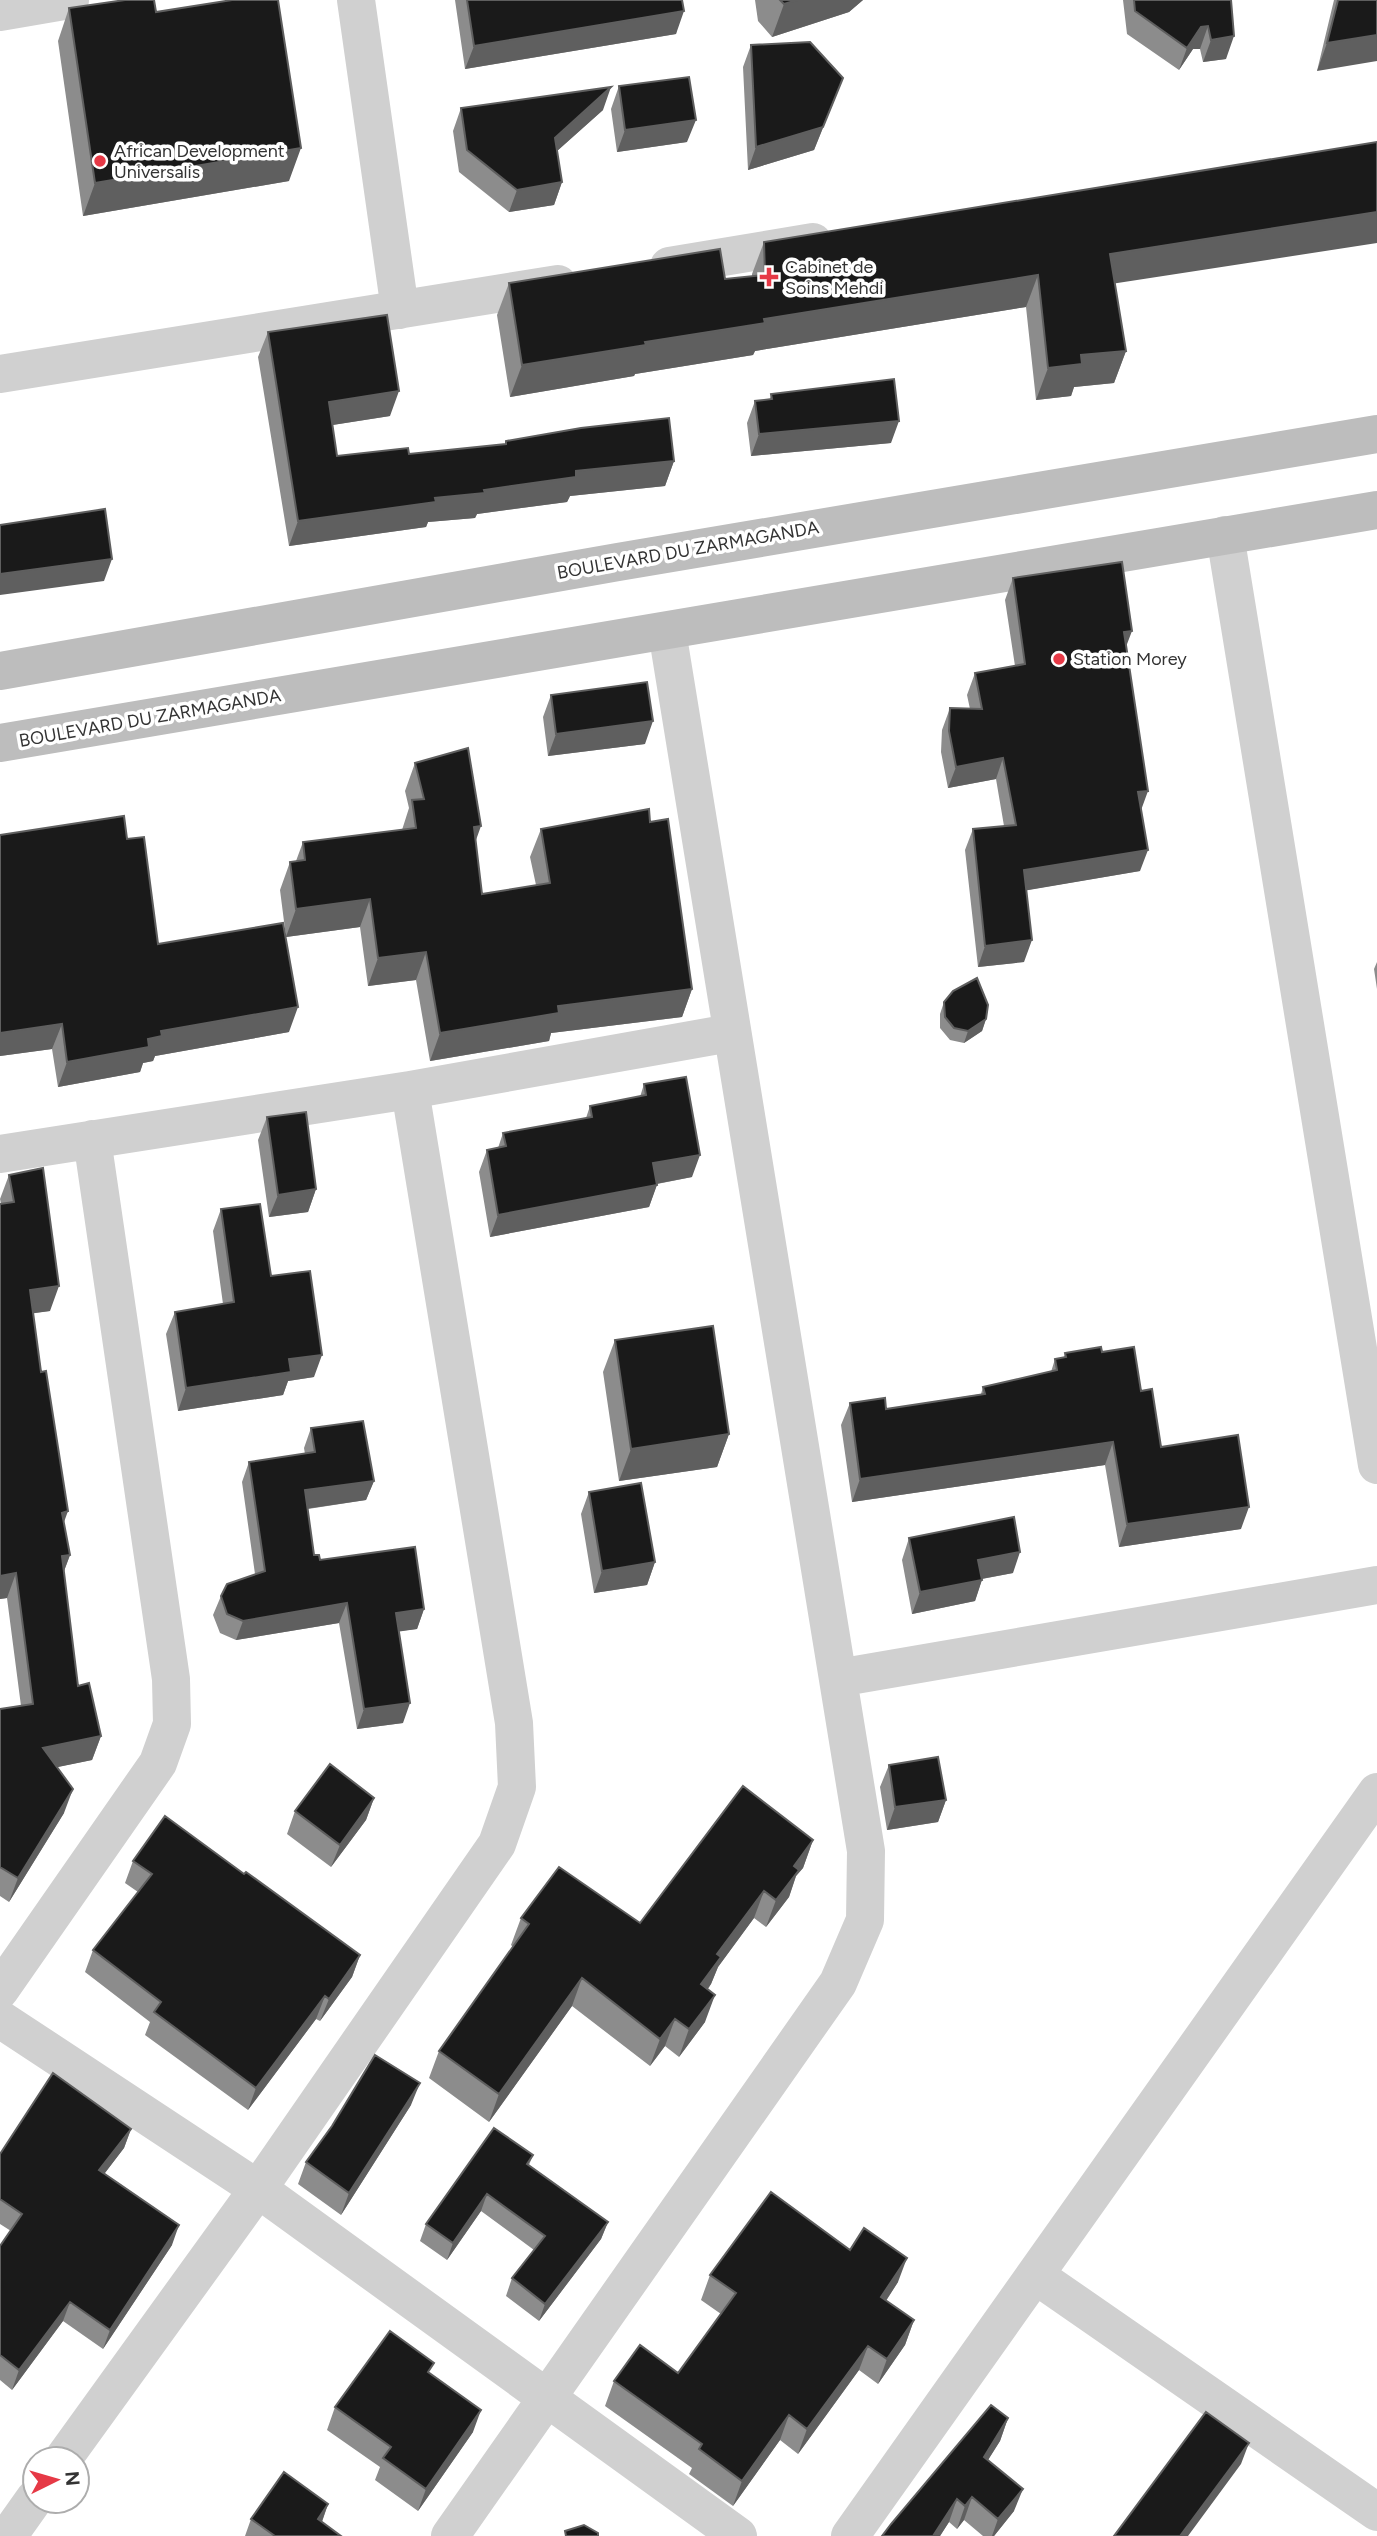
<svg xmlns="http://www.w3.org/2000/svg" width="1377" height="2536" font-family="Figtree,sans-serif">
	<rect width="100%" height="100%" fill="#fff"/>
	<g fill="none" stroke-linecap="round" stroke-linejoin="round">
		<path stroke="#d0d0d0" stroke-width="38" d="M 356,0 L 400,310
			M 0,12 L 70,0
			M 669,266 L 813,242
			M 0,374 L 558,284
			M 1225,535 L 1377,1465
			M 0,1154 L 410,1090 L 730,1033
			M 838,1678 L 1377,1585
			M 0,1990 L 158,1763 L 172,1724 L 171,1679 L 92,1139
			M 0,2019 L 258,2189 L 738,2536
			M 1035,2275 L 1377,2512
			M 63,2459 L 258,2189 L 497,1844 L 517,1787 L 514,1723 L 410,1090
			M 8,2536 L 35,2498
			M 450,2536 L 838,1983 L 865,1920 L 866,1851 L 667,631
			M 850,2536 L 1377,1792"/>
		<path stroke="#bdbdbd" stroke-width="38" d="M 0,671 L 618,562 L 1377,434
			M 0,743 L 1377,510"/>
	</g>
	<path fill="#8c8c8c" d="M 455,0 L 682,0 L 676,34 L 465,69 Z
		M 755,0 L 863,0 L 849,12 L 772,37 L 758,21 Z
		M 1123,0 L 1230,0 L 1226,59 L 1203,62 L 1200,49 L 1193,49 L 1179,70 L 1127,34 Z
		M 1334,0 L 1377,0 L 1317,71 Z
		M 69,8 L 289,181 L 83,216 L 58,41 Z
		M 751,45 L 843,78 L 814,150 L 748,170 L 743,67 Z
		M 619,86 L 687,142 L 617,152 L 611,109 Z
		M 461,108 L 603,110 L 557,151 L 562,182 L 554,205 L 509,212 L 459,172 L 453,131 Z
		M 764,242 L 1115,283 L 1126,351 L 1114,383 L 1074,387 L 1071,396 L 1036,400 L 1026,307 L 755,351 L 753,355 L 635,374 L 634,376 L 510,397 L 497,315 L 509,283 L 725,279 L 752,276 L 752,274 Z
		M 268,332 L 390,416 L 332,425 L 337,456 L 409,454 L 505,444 L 506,441 L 674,461 L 665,486 L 570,496 L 567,502 L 477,514 L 475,518 L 428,522 L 426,527 L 289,546 L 258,357 Z
		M 771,394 L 891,443 L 751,456 L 747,423 L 755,401 L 770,399 Z
		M 1013,578 L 1126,646 L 1141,810 L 1140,871 L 1027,890 L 1024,962 L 978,967 L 965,850 L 973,829 L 1004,826 L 996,779 L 948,788 L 941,752 L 942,730 L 950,708 L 970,709 L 967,695 L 975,673 L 1015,666 L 1005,600 Z
		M 551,695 L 645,744 L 548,756 L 543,717 Z
		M 415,763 L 475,842 L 482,894 L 536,885 L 530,857 L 541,829 L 650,822 L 692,989 L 682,1017 L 551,1033 L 549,1041 L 430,1061 L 416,980 L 368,986 L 360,927 L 286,937 L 280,890 L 290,862 L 296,861 L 303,842 L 402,830 L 409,808 L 405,791 Z
		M 0,835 L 127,839 L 158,944 L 289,1032 L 155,1056 L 153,1061 L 143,1063 L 140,1072 L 58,1087 L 52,1049 L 0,1056 Z
		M 1377,962 L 1377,989 L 1374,969 Z
		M 944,1002 L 986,1019 L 982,1031 L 964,1043 L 950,1040 L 940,1028 L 940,1014 Z
		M 644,1084 L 692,1177 L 657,1184 L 649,1207 L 490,1237 L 479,1172 L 487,1150 L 498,1148 L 503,1133 L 586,1118 L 590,1106 L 640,1097 Z
		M 267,1117 L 316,1189 L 308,1212 L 269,1217 L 258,1140 Z
		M 9,1175 L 50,1311 L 33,1313 L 63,1523 L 70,1555 L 64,1571 L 78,1686 L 101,1736 L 92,1760 L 57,1767 L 64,1813 L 9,1902 L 0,1896 L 0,1709 L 21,1706 L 7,1598 L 0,1599 L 0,1204 L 1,1204 L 0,1199 Z
		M 221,1209 L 271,1276 L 314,1377 L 288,1381 L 283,1395 L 178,1411 L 166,1334 L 175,1312 L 223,1304 L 213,1231 Z
		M 615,1340 L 729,1434 L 717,1467 L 619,1481 L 603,1372 Z
		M 1102,1352 L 1141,1391 L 1161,1447 L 1241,1529 L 1119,1547 L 1105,1465 L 852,1502 L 841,1425 L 850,1403 L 886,1409 L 981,1394 L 983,1387 L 1051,1372 L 1055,1359 L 1064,1358 L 1065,1353 Z
		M 311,1428 L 374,1481 L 366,1500 L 308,1509 L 314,1555 L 320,1560 L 424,1609 L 417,1629 L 399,1631 L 403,1723 L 357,1729 L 339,1623 L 236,1640 L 220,1633 L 213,1615 L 221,1596 L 255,1574 L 242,1482 L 249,1462 L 305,1454 L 304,1448 Z
		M 589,1492 L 655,1562 L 647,1585 L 594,1593 L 581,1514 Z
		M 909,1538 L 1013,1573 L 982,1579 L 975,1601 L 912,1614 L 902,1560 Z
		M 889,1765 L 946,1800 L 938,1822 L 887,1830 L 880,1787 Z
		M 374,1798 L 366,1820 L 331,1867 L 287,1834 L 295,1811 Z
		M 813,1840 L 803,1868 L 796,1876 L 789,1897 L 766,1927 L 754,1918 L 718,1967 L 711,1984 L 708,1989 L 705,2022 L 679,2057 L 665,2046 L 650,2066 L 572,2006 L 489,2122 L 429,2078 L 439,2051 L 513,1947 L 511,1945 L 521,1918 L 640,1923 Z
		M 133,1861 L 244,1874 L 360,1955 L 352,1977 L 320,2021 L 316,2019 L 248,2110 L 145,2035 L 150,2022 L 85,1972 L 93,1950 L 138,1892 L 125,1883 Z
		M 411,2105 L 341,2215 L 298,2184 L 306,2162 L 332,2126 Z
		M 131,2129 L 124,2148 L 104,2174 L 172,2245 L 103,2349 L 63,2321 L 12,2390 L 0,2380 L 0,2246 L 11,2231 L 0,2224 L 0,2154 Z
		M 533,2155 L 529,2165 L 608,2222 L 601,2239 L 539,2321 L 506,2296 L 512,2278 L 534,2250 L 481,2211 L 447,2260 L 420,2241 L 426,2224 Z
		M 850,2250 L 898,2282 L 886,2301 L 914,2320 L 905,2345 L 878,2384 L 859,2370 L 798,2454 L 780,2440 L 733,2506 L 689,2474 L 692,2468 L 605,2406 L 614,2381 L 678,2373 L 721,2314 L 701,2300 L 710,2275 Z
		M 430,2373 L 473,2432 L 418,2511 L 375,2480 L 380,2467 L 327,2430 L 335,2407 Z
		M 1008,2418 L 1000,2441 L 988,2460 L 1014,2511 L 994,2536 L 983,2536 L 964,2520 L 957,2529 L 949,2522 L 940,2536 L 882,2536 Z
		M 328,2504 L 322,2522 L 341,2536 L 245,2536 L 251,2519 Z"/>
	<path fill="#5f5f5f" d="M 797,0 L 863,0 L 849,12 L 772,37 L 784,4 Z
		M 684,11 L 676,34 L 465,69 L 474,46 Z
		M 1208,26 L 1200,49 L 1193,49 L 1179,70 L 1187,48 L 1201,27 Z
		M 1377,35 L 1377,61 L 1317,71 L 1327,43 Z
		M 1234,36 L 1226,59 L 1203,62 L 1211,40 Z
		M 843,78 L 814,150 L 748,170 L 756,147 Z
		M 611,87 L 603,110 L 547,160 L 555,138 Z
		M 696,120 L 687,142 L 617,152 L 625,130 Z
		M 301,148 L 289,181 L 83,216 L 95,183 Z
		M 562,182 L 554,205 L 509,212 L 517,190 Z
		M 1377,212 L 1377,243 L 1098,286 L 1110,254 Z
		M 1038,275 L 1026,307 L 755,351 L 753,355 L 635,374 L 634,376 L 510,397 L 522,365 L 764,319 Z
		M 1126,351 L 1114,383 L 1074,387 L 1071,396 L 1036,400 L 1048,368 L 1081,355 Z
		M 399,391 L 390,416 L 320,427 L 329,402 Z
		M 899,421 L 891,443 L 751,456 L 759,434 Z
		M 674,461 L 665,486 L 570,496 L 567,502 L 477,514 L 475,518 L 428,522 L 426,527 L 289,546 L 298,521 L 484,490 L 576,471 Z
		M 112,559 L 104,581 L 0,595 L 0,574 Z
		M 1132,631 L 1124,652 L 1124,632 Z
		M 653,721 L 645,744 L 548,756 L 556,734 Z
		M 1003,758 L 996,779 L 948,788 L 956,767 Z
		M 1148,791 L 1140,813 L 1138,792 Z
		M 481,826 L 471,854 L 474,827 Z
		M 1148,850 L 1140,871 L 1017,892 L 1024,870 Z
		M 370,899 L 360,927 L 286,937 L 296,909 Z
		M 1032,940 L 1024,962 L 978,967 L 985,946 Z
		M 426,952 L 416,980 L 368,986 L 378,958 Z
		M 692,989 L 682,1017 L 551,1033 L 549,1041 L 430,1061 L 440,1033 L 558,1006 Z
		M 298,1007 L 289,1032 L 155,1056 L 153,1061 L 143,1063 L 140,1072 L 58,1087 L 67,1062 L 148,1039 L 161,1031 Z
		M 986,1019 L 982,1031 L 964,1043 L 968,1031 Z
		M 62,1024 L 52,1049 L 0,1056 L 0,1033 Z
		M 700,1155 L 692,1177 L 645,1186 L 653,1163 Z
		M 657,1185 L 649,1207 L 490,1237 L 498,1215 Z
		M 316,1189 L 308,1212 L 269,1217 L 278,1195 Z
		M 59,1286 L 50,1311 L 21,1315 L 30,1290 Z
		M 322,1355 L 314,1377 L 288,1381 L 283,1395 L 178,1411 L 186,1388 L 289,1359 Z
		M 729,1434 L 717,1467 L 619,1481 L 631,1449 Z
		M 1113,1442 L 1105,1465 L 852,1502 L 860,1479 Z
		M 374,1481 L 366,1500 L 298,1510 L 305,1490 Z
		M 1249,1507 L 1241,1529 L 1119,1547 L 1127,1524 Z
		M 68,1511 L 59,1536 L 62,1513 Z
		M 1020,1552 L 1013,1573 L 970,1581 L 978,1560 Z
		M 70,1555 L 61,1579 L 62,1556 Z
		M 655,1562 L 647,1585 L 594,1593 L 602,1571 Z
		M 16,1573 L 7,1598 L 0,1599 L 0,1576 Z
		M 982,1580 L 975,1601 L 912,1614 L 920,1592 Z
		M 347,1603 L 339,1623 L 236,1640 L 243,1621 Z
		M 424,1609 L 417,1629 L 389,1633 L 396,1613 Z
		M 410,1703 L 403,1723 L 357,1729 L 364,1709 Z
		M 101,1736 L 92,1760 L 34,1772 L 43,1748 Z
		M 73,1789 L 64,1813 L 9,1902 L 18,1878 Z
		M 374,1798 L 366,1820 L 331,1867 L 340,1845 Z
		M 946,1800 L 938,1822 L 887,1830 L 895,1807 Z
		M 813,1840 L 803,1868 L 796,1876 L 789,1897 L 766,1927 L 776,1900 L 794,1866 Z
		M 764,1891 L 754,1918 L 718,1967 L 711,1984 L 691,2012 L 701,1984 L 717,1954 Z
		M 360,1955 L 352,1977 L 320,2021 L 329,1999 Z
		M 582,1978 L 572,2006 L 489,2122 L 499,2094 Z
		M 715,1995 L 705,2022 L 679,2057 L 689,2029 Z
		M 325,1996 L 316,2019 L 248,2110 L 256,2088 Z
		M 675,2019 L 665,2046 L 650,2066 L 660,2039 Z
		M 420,2083 L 411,2105 L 341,2215 L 349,2193 Z
		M 131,2129 L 124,2148 L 92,2190 L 99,2170 Z
		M 487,2194 L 481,2211 L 447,2260 L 453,2243 Z
		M 608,2222 L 601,2239 L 539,2321 L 545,2304 Z
		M 179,2225 L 172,2245 L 103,2349 L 110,2330 Z
		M 907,2258 L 898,2282 L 872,2322 L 881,2297 Z
		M 70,2302 L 63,2321 L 12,2390 L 19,2370 Z
		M 914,2320 L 905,2345 L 878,2384 L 887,2359 Z
		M 868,2346 L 859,2370 L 798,2454 L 807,2429 Z
		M 481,2410 L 473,2432 L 418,2511 L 426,2489 Z
		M 789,2415 L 780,2440 L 733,2506 L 742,2481 Z
		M 1008,2418 L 1000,2441 L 976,2479 L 984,2457 Z
		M 1249,2443 L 1241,2464 L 1188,2536 L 1180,2536 Z
		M 1023,2489 L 1014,2511 L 994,2536 L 992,2536 L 998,2519 Z
		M 972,2497 L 964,2520 L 957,2529 L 965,2506 Z
		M 957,2499 L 949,2522 L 940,2536 L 933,2536 Z
		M 328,2504 L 321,2524 L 318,2519 Z"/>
	<path fill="#1a1a1a" stroke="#5f5f5f" stroke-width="2" d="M 125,0 L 154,0 L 156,12 L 232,0 L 278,0 L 301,148 L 95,183 L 69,8 Z
		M 467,0 L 682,0 L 684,11 L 474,46 Z
		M 780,0 L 797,0 L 784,4 Z
		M 1134,0 L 1231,0 L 1234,36 L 1211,40 L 1208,26 L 1201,27 L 1187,48 L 1135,11 Z
		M 1338,0 L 1377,0 L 1377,35 L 1327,43 Z
		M 810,42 L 843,78 L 823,127 L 756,147 L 751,45 Z
		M 689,77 L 696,120 L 625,130 L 619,86 Z
		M 611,87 L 555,138 L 562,182 L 517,190 L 467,150 L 461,108 Z
		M 1377,142 L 1377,212 L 1110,254 L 1126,351 L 1081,355 L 1082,364 L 1048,368 L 1038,275 L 764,319 L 765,323 L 645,342 L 646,345 L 522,365 L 509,283 L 720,249 L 725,279 L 765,275 L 764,242 Z
		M 387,315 L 399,391 L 329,402 L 337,456 L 408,448 L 409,454 L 506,444 L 506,441 L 581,428 L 669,418 L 674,461 L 576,471 L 576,477 L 484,490 L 485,493 L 435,498 L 436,502 L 298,521 L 268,332 Z
		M 894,379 L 899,421 L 759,434 L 755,401 L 772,399 L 771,394 Z
		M 105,509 L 112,559 L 0,574 L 0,525 Z
		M 1122,562 L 1132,631 L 1124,632 L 1148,791 L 1138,792 L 1148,850 L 1024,870 L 1032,940 L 985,946 L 973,829 L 1016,825 L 1003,758 L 956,767 L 949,731 L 950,708 L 982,709 L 975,673 L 1025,664 L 1013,578 Z
		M 647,682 L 653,721 L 556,734 L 551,695 Z
		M 468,748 L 481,826 L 474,827 L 482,894 L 550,883 L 541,829 L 649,809 L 650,822 L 668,819 L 692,989 L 558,1006 L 559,1013 L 440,1033 L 426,952 L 378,958 L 370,899 L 296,909 L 290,862 L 305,860 L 303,842 L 416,828 L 412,800 L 424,799 L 415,763 Z
		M 124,816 L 127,839 L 144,837 L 158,944 L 283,923 L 298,1007 L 161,1031 L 162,1036 L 148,1039 L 149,1047 L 67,1062 L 62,1024 L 0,1033 L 0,835 Z
		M 977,978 L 988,1005 L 986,1019 L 968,1031 L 954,1028 L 945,1017 L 944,1002 L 953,991 Z
		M 686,1077 L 700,1155 L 653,1163 L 657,1185 L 498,1215 L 487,1150 L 506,1146 L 503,1133 L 592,1117 L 590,1106 L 646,1095 L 644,1084 Z
		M 306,1112 L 316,1189 L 278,1195 L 267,1117 Z
		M 43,1168 L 59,1286 L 30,1290 L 41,1372 L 46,1371 L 68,1511 L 62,1513 L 70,1555 L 62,1556 L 78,1686 L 89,1683 L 101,1736 L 43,1748 L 73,1789 L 18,1878 L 0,1867 L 0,1709 L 33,1704 L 16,1573 L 0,1576 L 0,1204 L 14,1202 L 9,1175 Z
		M 260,1204 L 271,1276 L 310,1271 L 322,1355 L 289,1359 L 291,1372 L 186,1388 L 175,1312 L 234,1302 L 221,1209 Z
		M 713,1326 L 729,1434 L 631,1449 L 615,1340 Z
		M 1101,1347 L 1102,1352 L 1134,1347 L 1141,1391 L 1152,1389 L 1161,1447 L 1238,1435 L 1249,1507 L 1127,1524 L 1113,1442 L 860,1479 L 850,1403 L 885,1398 L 886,1409 L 985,1394 L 983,1387 L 1057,1370 L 1055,1359 L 1066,1357 L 1065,1353 Z
		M 363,1421 L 374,1481 L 305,1490 L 314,1555 L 319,1555 L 320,1560 L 415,1547 L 424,1609 L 396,1613 L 410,1703 L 364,1709 L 347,1603 L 243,1621 L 227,1614 L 221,1596 L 227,1584 L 265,1571 L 249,1462 L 315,1452 L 311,1428 Z
		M 641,1483 L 655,1562 L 602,1571 L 589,1492 Z
		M 1014,1517 L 1020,1552 L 978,1560 L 982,1580 L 920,1592 L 909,1538 Z
		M 938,1757 L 946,1800 L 895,1807 L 889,1765 Z
		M 330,1764 L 374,1798 L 340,1845 L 295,1811 Z
		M 743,1786 L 813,1840 L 794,1866 L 799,1870 L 776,1900 L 764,1891 L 717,1954 L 721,1957 L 701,1984 L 715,1995 L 689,2029 L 675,2019 L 660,2039 L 582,1978 L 499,2094 L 439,2051 L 529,1924 L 521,1918 L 559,1867 L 640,1923 Z
		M 165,1816 L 244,1874 L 246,1872 L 360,1955 L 329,1999 L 325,1996 L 256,2088 L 154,2012 L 161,2002 L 93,1950 L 152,1874 L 133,1861 Z
		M 375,2055 L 420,2083 L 349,2193 L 306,2162 L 332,2126 Z
		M 53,2073 L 131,2129 L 99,2170 L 179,2225 L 110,2330 L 70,2302 L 19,2370 L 0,2355 L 0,2246 L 22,2214 L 0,2199 L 0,2154 Z
		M 494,2128 L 533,2155 L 527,2164 L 608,2222 L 545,2304 L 512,2278 L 545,2236 L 487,2194 L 453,2243 L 426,2224 Z
		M 771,2192 L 850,2250 L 864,2228 L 907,2258 L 881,2297 L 914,2320 L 887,2359 L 868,2346 L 807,2429 L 789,2415 L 742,2481 L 699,2449 L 702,2444 L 614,2381 L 640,2345 L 678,2373 L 736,2293 L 710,2275 Z
		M 390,2331 L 434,2363 L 428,2372 L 481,2410 L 426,2489 L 383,2458 L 391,2447 L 335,2407 Z
		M 991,2405 L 1008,2418 L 984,2457 L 1023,2489 L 998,2519 L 972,2497 L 965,2506 L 957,2499 L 933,2536 L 882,2536 L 891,2524 Z
		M 1206,2412 L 1249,2443 L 1180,2536 L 1114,2536 Z
		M 284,2472 L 328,2504 L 318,2519 L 341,2536 L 275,2536 L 251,2519 Z
		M 584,2525 L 598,2533 L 598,2536 L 566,2536 L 565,2531 Z"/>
	<g fill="#e63946" stroke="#fff" stroke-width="2.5">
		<circle cx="100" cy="161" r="7"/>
		<path d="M765.5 266.5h7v7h7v7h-7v7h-7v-7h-7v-7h7z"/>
		<circle cx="1059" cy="659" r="7"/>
	</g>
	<g text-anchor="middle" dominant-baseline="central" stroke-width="7" stroke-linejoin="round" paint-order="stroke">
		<g font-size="18" fill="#333" stroke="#fff" text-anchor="start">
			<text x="114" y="151">African Development<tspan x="114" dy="21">Universalis</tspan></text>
			<text x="785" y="267">Cabinet de<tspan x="785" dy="21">Soins Mehdi</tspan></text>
			<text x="1073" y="659">Station Morey</text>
		</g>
		<g font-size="18" fill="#333" stroke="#fff">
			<text transform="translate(688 550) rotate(-10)">BOULEVARD DU ZARMAGANDA</text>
			<text transform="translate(150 718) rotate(-10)">BOULEVARD DU ZARMAGANDA</text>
		</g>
	</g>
	<g transform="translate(56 2480) rotate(85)"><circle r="33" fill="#ffffff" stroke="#adadad" stroke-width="2"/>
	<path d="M0-5L12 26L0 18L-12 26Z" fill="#e63946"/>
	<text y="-10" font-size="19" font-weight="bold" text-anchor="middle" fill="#333333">N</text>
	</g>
</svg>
